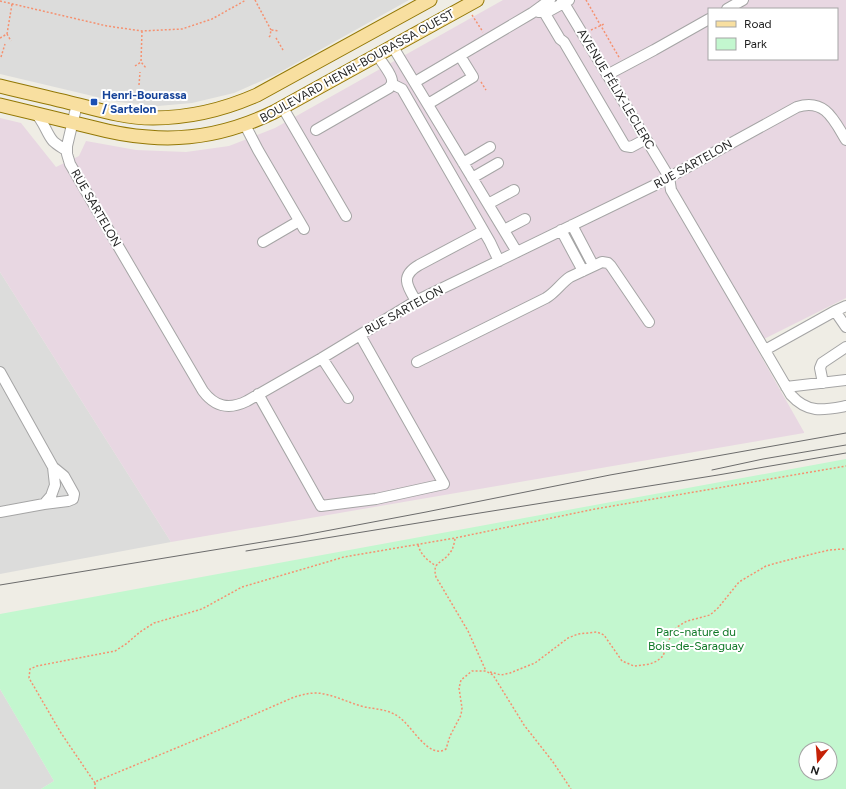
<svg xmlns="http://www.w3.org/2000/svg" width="846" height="789" font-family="Figtree,sans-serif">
	<rect width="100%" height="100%" fill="#efede5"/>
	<path fill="#dcdcdb" d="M 0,0 L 409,0 L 275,75 L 234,93 L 192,103 L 158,106 L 118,102 L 0,74 Z
		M 0,272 L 171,542 L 0,574 Z
		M 0,689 L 54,781 L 41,789 L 0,789 Z"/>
	<path fill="#e8d7e2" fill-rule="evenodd" d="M 503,0 L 846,0 L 846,298 L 754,344 L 804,432 L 804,433 L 171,542 L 0,272 L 0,118 L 21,123 L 56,167 L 79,156 L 86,141 L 136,150 L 186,152 L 229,146 L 275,128 ZM 709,9 L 837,9 L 837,59 L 709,59 Z"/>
	<path fill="#c3f7cf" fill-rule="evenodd" d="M 846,459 L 846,789 L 41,789 L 54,781 L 0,689 L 0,614 ZM 806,749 L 830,749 L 830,773 L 806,773 Z"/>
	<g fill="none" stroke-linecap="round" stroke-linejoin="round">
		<g stroke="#a5a5a5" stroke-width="12">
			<path id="minor" d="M 562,0 L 669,177 L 671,190 L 791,395 C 808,414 824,410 846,406
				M 541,7 L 560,39 L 564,42 L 625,146 L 631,147 L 646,139
				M 727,9 L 743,0
				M 538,12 L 549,11 L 569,0
				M 393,47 L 517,252
				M 607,75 L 654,50 L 709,19
				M 415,82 L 532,13 L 550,0
				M 392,84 L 402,89 L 490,242 L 499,261
				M 77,104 L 67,146 L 67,154 L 70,164 L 203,391 C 215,407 229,410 247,401 L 322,358 L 416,301 L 655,185 L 797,107 C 825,98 834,120 846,140
				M 428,104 L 473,77 L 460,56
				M 283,108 L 346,216
				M 35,113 C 44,121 46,133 53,141 C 57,145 63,148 67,151
				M 245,125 L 258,150 L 304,229
				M 316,130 L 389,88 C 390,86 392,85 392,82 C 393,76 381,61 377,55
				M 463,163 L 490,147
				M 472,178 L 498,163
				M 488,204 L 514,190
				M 572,225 L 593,265
				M 504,230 L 525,219
				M 561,230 L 583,271
				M 263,242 L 299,221
				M 416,301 C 407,286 400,276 419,265 L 483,231
				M 835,311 L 846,327
				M 765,350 L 835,311 L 846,306
				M 322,358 L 348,398
				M 417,362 L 546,298 C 556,292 561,283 570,277 L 602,262 L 608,263 L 611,266 L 649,322
				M 0,372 L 53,467 L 55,485 L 51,496 L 44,504 L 0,512
				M 823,383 L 820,368 L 822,363 L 846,347
				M 786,387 L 846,380
				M 258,394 L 321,506 L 376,499 L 444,484 L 360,335
				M 44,504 L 68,501 L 73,499 L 74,494 L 64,476 L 53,467"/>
		</g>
		<g stroke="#937806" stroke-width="15">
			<path id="major" d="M 0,86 C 28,93 56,99 83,106 C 106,112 129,118 153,118 C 189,118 223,110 257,95 L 430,0
				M 0,105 C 30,112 61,120 91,127 C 110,132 129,136 148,137 C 192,141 235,131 274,112 L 477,0"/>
		</g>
		<path stroke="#f59170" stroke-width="1.5" stroke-dasharray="2 2" stroke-linecap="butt" d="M 255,0 L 271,30
			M 586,0 L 620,59
			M 0,1 L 107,26 L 142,31 L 182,29 L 212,19 L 246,0
			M 472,15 L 483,32
			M 591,30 L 604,24
			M 142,31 L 141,62 L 146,68
			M 7,34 L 12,4
			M 269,37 L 270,36 L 271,30 L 279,31
			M 0,38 L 7,34 L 11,41
			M 276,38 L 283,50
			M 1,57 L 5,44
			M 135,66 L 141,62
			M 481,82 L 486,90
			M 139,85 L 140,72
			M 455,539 C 454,544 453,550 449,554 C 441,564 432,562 436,577 L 468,631 L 486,671
			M 418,545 C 421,555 427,560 436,566
			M 490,672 L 501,675 L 510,673 L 535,663 L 568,638 L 578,634 L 597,632 L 604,635 L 622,661 L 634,666 L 650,664 L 657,661 L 663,656 L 671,635 L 677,627 L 687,621 L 710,615 L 718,608 L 739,582 L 766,566 L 784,561 L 829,550 L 843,549 L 846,550
			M 95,783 L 61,733 L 29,678 L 30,669 L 37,666 L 115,651 L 126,644 L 140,632 L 154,623 L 202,609 L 242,587 L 344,557 L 455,538 L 595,509 L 846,466
			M 95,789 L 95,783 L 97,781 L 205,736 L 292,698 C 300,695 308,693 317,693 C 332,694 347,702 361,706 C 376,710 386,708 399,717 C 412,726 429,760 446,749 L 450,736 L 461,715 L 462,708 L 459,688 L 461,680 L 472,671 L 486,671 L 493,675 L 524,725 L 553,762 L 571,789"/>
		<use href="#minor" stroke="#fff" stroke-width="10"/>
		<use href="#major" stroke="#f8dfa0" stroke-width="13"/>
		<path stroke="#6c6c6c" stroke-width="1" d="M 712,470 L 763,459 L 846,445
			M 246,551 L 461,516 L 718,475 L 846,453
			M 0,585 L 299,536 L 426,512 L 610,475 L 846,433"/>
	</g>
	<rect fill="#1a4fb4" stroke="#fff" stroke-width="1.5" x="90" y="98" width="8" height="8" rx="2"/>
	<g text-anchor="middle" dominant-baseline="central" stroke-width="4" stroke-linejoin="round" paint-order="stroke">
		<g font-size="12" fill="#1e1e1e" stroke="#fff">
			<text transform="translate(357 66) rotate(-29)">BOULEVARD HENRI-BOURASSA OUEST</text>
			<text transform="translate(616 89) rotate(59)">AVENUE FÉLIX-LECLERC</text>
			<text transform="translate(693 164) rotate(-29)">RUE SARTELON</text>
			<text transform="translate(96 208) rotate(60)">RUE SARTELON</text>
			<text transform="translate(404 310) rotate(-29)">RUE SARTELON</text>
		</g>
		<g font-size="12" font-weight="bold" fill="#164399" stroke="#fff" text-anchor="start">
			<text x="102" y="95">Henri-Bourassa<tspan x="102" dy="14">/ Sartelon</tspan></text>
		</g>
		<g font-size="12" fill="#107927" stroke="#fff">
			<text x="696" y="632">Parc-nature du<tspan x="696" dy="14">Bois-de-Saraguay</tspan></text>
		</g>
	</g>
	<rect x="708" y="8" width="130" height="52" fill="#ffffff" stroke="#a5a5a5"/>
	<rect x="716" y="21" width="20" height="6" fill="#f8dfa0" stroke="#a5a5a5"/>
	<text x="744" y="28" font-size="12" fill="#1e1e1e">Road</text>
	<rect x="716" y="38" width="20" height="12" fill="#c3f7cf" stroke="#a5a5a5"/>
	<text x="744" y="48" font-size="12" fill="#1e1e1e">Park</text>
	<g transform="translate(818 761) rotate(197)"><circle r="19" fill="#ffffff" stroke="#a5a5a5"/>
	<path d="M0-3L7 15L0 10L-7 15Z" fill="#c52207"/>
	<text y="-6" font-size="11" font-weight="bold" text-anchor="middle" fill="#1e1e1e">N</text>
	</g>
</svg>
